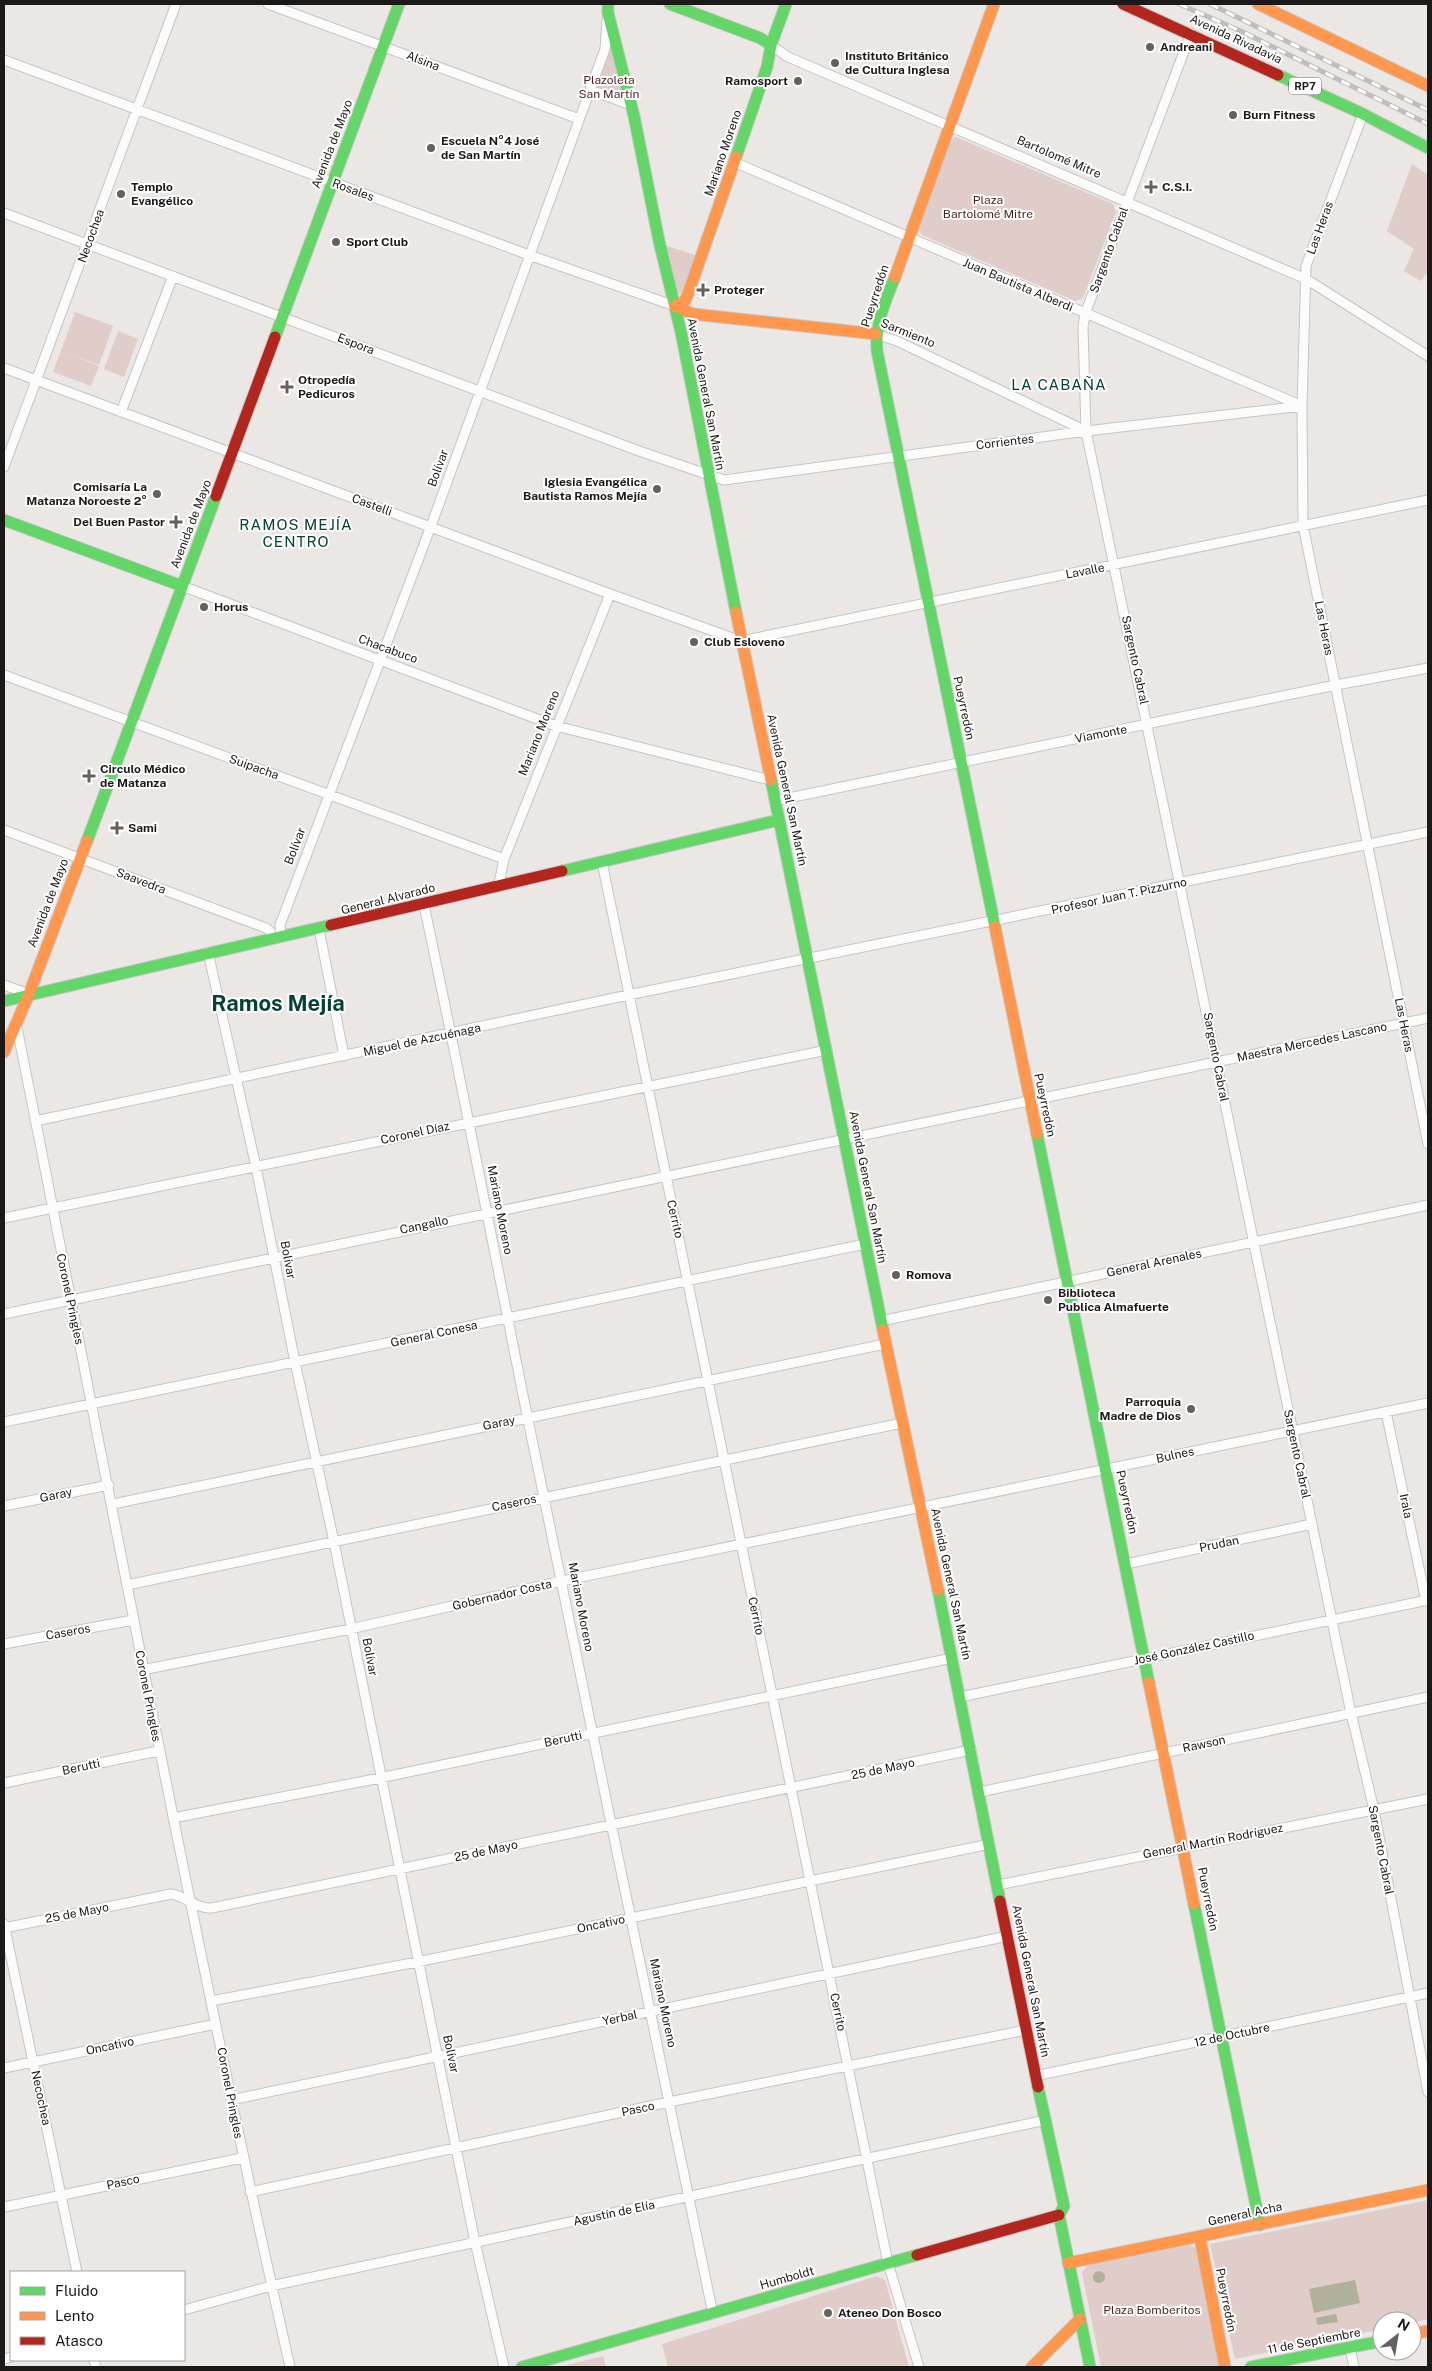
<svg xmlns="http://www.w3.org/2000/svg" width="1432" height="2371" font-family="'Public Sans',sans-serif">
	<rect width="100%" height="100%" fill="#eae7e4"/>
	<path fill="#e0ccc9" d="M 612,45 L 624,99 L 594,95 Z
		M 956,137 L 1113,204 L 1116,212 L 1083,298 L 1075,301 L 922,235 L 918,229 L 950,140 Z
		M 1412,164 L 1428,175 L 1428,271 L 1421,281 L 1404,271 L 1414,249 L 1387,231 Z
		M 664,245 L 695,255 L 682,292 L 679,294 L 675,293 Z
		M 75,312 L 113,326 L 99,365 L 61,351 Z
		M 118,331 L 138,339 L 124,377 L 104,369 Z
		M 61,351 L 99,366 L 91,386 L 53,372 Z
		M 1428,2200 L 1428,2319 L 1412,2323 L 1382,2321 L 1382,2329 L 1235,2359 L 1210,2244 Z
		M 1189,2245 L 1195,2247 L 1199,2251 L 1220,2363 L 1219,2367 L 1101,2367 L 1082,2273 L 1087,2265 Z
		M 877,2276 L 885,2280 L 909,2367 L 668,2367 L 662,2344 Z
		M 603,2356 L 606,2367 L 559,2367 Z"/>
	<path fill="#b0b19c" d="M1093 2277a6 6 0 1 1 12 0a6 6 0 1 1-12 0Z
		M 1355,2280 L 1360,2303 L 1314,2313 L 1309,2289 Z
		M 1336,2314 L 1338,2322 L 1317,2325 L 1316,2318 Z"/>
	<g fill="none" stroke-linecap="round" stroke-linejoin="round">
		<g stroke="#c7c5c3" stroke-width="11">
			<path id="street" d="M 268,4 L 579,119
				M 1191,33 L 1085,314 L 1083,327 L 1086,431 L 1351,1713 L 1374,1810 L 1428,2092
				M 771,45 L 788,57 L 1306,279 L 1428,356
				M 4,60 L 529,255 L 675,306
				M 590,90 L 631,105
				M 1363,114 L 1306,266 L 1302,406 L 1303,525 L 1428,1144
				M 734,162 L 1302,406
				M 4,213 L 639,451 L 724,480 L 1086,431 L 1302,406
				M 876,334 L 897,341 L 1086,431
				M 4,368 L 610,594 L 741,641 L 1428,500
				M 121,412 L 173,276
				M 4,467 L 176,4
				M 182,586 L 556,726 L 770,780
				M 4,675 L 504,859
				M 774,801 L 1336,685 L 1428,668
				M 4,830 L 266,928 L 271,932 L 271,939
				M 602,862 L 888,2263 L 919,2367
				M 499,884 L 504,859 L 610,594
				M 424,905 C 460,1074 493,1245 527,1415 C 588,1715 651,2014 713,2314
				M 319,929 L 344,1056
				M 281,937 L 280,925 L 431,526 L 605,49 L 607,21
				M 208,952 L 256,1167 L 295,1362 L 334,1542 L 475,2242 L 504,2367
				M 4,985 L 29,994
				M 16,1023 C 106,1471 189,1921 290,2367
				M 35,1121 L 628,995 L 1428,832
				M 4,1218 L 827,1050
				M 4,1314 L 1428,1018
				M 881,1321 L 1428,1205
				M 1386,1412 L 1426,1601
				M 4,1422 L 865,1244
				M 113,1504 L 885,1344
				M 4,1506 L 109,1485
				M 1126,1564 L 1312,1524
				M 127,1585 L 902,1423
				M 4,1644 L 133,1620
				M 142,1670 L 350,1629 L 562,1581 L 1428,1403
				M 960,1697 L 1428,1600
				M 4,1783 L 158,1751
				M 980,1792 L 1428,1697
				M 173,1818 L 380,1778 L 952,1658
				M 998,1885 L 1428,1799
				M 4,1924 L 77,2272
				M 4,1928 L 171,1894 C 186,1896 196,1909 212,1908 L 971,1750
				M 211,2001 L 417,1962 L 990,1844
				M 4,2068 L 216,2024
				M 1035,2076 L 1428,1993
				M 231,2100 L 1008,1936
				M 250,2192 L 669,2102 L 1026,2030
				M 4,2207 L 242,2158
				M 184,2310 L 271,2286 L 1046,2120
				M 1350,2348 L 1354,2367
				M 4,2359 L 11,2357
				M 94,2360 L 96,2367"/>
		</g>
		<g stroke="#c7c5c3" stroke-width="13">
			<path id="fast" d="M 608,4 L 608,13 L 634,116 L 659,241 L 681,332 L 736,612
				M 670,4 L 760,38 L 771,45 L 786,4
				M 1278,75 L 1363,114 L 1428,148
				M 736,157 L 767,67 L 771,45
				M 895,277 C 885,302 875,324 877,351 L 995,927
				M 275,337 L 399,4
				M 4,520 L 182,586
				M 771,780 L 883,1330
				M 87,841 L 216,496
				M 562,871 L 779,820
				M 4,1001 L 331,925
				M 1037,1134 L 1149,1683
				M 938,1590 L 1000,1901
				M 1194,1904 L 1260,2225
				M 1038,2087 L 1064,2206 L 1059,2215 L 1090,2367
				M 522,2367 L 917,2255
				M 1251,2367 L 1382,2341"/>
		</g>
		<g stroke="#c7c5c3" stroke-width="13">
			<path id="slow" d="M 1258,4 L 1428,86
				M 895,277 L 994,4
				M 675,306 L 685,301 L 688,294 L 736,157
				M 675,306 L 693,314 L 876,334
				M 736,612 L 771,780
				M 995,927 L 1037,1134
				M 4,1052 L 29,994 L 87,841
				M 883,1330 L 938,1590
				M 1149,1683 L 1194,1904
				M 1200,2238 L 1225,2367
				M 1068,2263 L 1428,2190
				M 1412,2334 L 1428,2331
				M 1032,2367 L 1080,2319"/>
		</g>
		<g stroke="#c7c5c3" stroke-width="13">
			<path id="jam" d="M 1123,4 L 1278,75
				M 216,496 L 275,337
				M 331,925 L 562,871
				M 1000,1901 L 1038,2087
				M 917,2255 L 1059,2215"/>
		</g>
		<use href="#street" stroke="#fcfbfb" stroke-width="9"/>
		<use href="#fast" stroke="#63d668" stroke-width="11"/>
		<use href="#slow" stroke="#ff974d" stroke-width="11"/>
		<use href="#jam" stroke="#b3261e" stroke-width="11"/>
		<g stroke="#bfbebe" stroke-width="5">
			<path id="rail" d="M 1179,4 L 1243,32 L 1428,124
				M 1210,4 L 1428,110"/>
		</g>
		<use href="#rail" stroke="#fff" stroke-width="3" stroke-dasharray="9" stroke-linecap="butt"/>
	</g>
	<g fill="#64625f" stroke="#fff" stroke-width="2">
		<circle cx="1150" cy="47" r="5"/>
		<circle cx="835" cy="63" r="5"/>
		<circle cx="798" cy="81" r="5"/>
		<circle cx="1233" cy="115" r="5"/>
		<circle cx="431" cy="148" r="5"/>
		<path d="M1148.5 179.5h5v5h5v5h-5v5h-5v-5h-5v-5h5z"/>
		<circle cx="121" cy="194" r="5"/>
		<circle cx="336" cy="242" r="5"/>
		<path d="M700.5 282.5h5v5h5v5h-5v5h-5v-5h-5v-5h5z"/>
		<path d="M284.5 379.5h5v5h5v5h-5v5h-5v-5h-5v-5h5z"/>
		<circle cx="657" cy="489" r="5"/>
		<circle cx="157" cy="494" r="5"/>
		<path d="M173.5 514.5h5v5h5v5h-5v5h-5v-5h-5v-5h5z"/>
		<circle cx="204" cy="607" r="5"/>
		<circle cx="694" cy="642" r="5"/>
		<path d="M86.5 768.5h5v5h5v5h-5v5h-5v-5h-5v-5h5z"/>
		<path d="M114.5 820.5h5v5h5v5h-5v5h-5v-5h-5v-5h5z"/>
		<circle cx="896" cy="1275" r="5"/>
		<circle cx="1048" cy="1300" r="5"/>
		<circle cx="1191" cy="1409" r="5"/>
		<circle cx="828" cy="2313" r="5"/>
	</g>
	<g text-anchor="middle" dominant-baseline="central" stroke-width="4" stroke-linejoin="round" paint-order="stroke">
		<rect fill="#fff" stroke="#605f5d" stroke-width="1" x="1289" y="77.5" width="32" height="17" rx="4"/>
		<g font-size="11" font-weight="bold" fill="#1c1a18">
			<text x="1305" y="86">RP7</text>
		</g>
		<g font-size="12" fill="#1c1a18" stroke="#fff">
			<text transform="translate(1236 39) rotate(25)">Avenida Rivadavia</text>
			<text transform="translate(423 61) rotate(21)">Alsina</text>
			<text transform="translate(332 144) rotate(-69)">Avenida de Mayo</text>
			<text transform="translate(723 153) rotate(-71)">Mariano Moreno</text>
			<text transform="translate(1059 157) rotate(23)">Bartolomé Mitre</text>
			<text transform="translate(353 190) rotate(20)">Rosales</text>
			<text transform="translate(1320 228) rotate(-70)">Las Heras</text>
			<text transform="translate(91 236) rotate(-70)">Necochea</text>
			<text transform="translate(1109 250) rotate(-70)">Sargento Cabral</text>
			<text transform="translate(1018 285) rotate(23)">Juan Bautista Alberdi</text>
			<text transform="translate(875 296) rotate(-72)">Pueyrredón</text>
			<text transform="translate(908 333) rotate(22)">Sarmiento</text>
			<text transform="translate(356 344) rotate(21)">Espora</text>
			<text transform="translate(706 394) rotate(79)">Avenida General San Martín</text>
			<text transform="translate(1005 442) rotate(-7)">Corrientes</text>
			<text transform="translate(438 468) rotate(-70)">Bolívar</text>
			<text transform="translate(372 505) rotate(20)">Castelli</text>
			<text transform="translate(191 524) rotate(-69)">Avenida de Mayo</text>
			<text transform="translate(1085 571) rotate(-11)">Lavalle</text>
			<text transform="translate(1324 628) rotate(79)">Las Heras</text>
			<text transform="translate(388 649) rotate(20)">Chacabuco</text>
			<text transform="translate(1135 660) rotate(78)">Sargento Cabral</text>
			<text transform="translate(964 708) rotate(78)">Pueyrredón</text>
			<text transform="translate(539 733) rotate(-68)">Mariano Moreno</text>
			<text transform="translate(1101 734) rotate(-11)">Viamonte</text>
			<text transform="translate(254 767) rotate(20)">Suipacha</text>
			<text transform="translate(787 790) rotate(78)">Avenida General San Martín</text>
			<text transform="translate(295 846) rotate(-69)">Bolívar</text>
			<text transform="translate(141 881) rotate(21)">Saavedra</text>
			<text transform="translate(1119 896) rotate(-12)">Profesor Juan T. Pizzurno</text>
			<text transform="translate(388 899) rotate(-14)">General Alvarado</text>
			<text transform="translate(48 903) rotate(-69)">Avenida de Mayo</text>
			<text transform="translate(1404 1025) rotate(79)">Las Heras</text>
			<text transform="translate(422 1040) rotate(-12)">Miguel de Azcuénaga</text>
			<text transform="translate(1312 1042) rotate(-12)">Maestra Mercedes Lascano</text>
			<text transform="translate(1216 1057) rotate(79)">Sargento Cabral</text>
			<text transform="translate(1045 1105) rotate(78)">Pueyrredón</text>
			<text transform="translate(415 1133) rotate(-12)">Coronel Díaz</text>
			<text transform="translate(868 1187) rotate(79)">Avenida General San Martín</text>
			<text transform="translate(500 1210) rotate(79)">Mariano Moreno</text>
			<text transform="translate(675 1219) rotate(77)">Cerrito</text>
			<text transform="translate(424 1225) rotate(-12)">Cangallo</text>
			<text transform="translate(288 1260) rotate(79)">Bolívar</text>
			<text transform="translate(1154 1263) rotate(-12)">General Arenales</text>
			<text transform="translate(70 1299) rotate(78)">Coronel Pringles</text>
			<text transform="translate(434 1334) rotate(-12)">General Conesa</text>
			<text transform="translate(499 1423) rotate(-12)">Garay</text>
			<text transform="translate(1297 1454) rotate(78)">Sargento Cabral</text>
			<text transform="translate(1175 1455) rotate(-12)">Bulnes</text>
			<text transform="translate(56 1495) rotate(-12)">Garay</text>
			<text transform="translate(1127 1502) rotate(78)">Pueyrredón</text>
			<text transform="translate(514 1503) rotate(-12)">Caseros</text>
			<text transform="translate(1406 1506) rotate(78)">Irala</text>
			<text transform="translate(1219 1544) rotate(-12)">Prudan</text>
			<text transform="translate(951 1584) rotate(78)">Avenida General San Martín</text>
			<text transform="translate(502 1595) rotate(-13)">Gobernador Costa</text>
			<text transform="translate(581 1607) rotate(79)">Mariano Moreno</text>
			<text transform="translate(756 1616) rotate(78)">Cerrito</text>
			<text transform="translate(68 1632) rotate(-10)">Caseros</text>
			<text transform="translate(1194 1648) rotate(-12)">José González Castillo</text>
			<text transform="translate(370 1657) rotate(79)">Bolívar</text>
			<text transform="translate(148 1696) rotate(79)">Coronel Pringles</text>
			<text transform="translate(563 1739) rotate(-12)">Berutti</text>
			<text transform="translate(1204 1744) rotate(-12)">Rawson</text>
			<text transform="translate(81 1767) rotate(-12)">Berutti</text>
			<text transform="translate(883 1769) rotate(-12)">25 de Mayo</text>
			<text transform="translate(1213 1841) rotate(-11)">General Martín Rodríguez</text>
			<text transform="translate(1381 1850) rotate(79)">Sargento Cabral</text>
			<text transform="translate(486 1851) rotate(-12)">25 de Mayo</text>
			<text transform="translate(1208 1899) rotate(79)">Pueyrredón</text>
			<text transform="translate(77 1913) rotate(-11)">25 de Mayo</text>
			<text transform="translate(601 1924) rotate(-12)">Oncativo</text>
			<text transform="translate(1031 1981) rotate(79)">Avenida General San Martín</text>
			<text transform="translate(663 2003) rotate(78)">Mariano Moreno</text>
			<text transform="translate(838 2012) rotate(78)">Cerrito</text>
			<text transform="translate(620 2018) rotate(-12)">Yerbal</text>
			<text transform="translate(1232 2035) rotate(-12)">12 de Octubre</text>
			<text transform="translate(110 2046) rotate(-12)">Oncativo</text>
			<text transform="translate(451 2054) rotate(78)">Bolívar</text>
			<text transform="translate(230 2093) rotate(79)">Coronel Pringles</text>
			<text transform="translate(41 2098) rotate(78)">Necochea</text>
			<text transform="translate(638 2109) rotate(-12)">Pasco</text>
			<text transform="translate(123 2182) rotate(-12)">Pasco</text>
			<text transform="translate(614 2213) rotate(-12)">Agustín de Elía</text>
			<text transform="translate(1245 2214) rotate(-12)">General Acha</text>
			<text transform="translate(787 2278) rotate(-16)">Humboldt</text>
			<text transform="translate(1226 2300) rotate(79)">Pueyrredón</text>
			<text transform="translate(1314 2341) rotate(-11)">11 de Septiembre</text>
		</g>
		<g font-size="12" font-weight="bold" fill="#1c1a18" stroke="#fff" text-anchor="start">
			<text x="1160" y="47">Andreani</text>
			<text x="845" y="56">Instituto Británico<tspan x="845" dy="14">de Cultura Inglesa</tspan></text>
			<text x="788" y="81" text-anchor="end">Ramosport</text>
			<text x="1243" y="115">Burn Fitness</text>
			<text x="441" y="141">Escuela N°4 José<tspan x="441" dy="14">de San Martín</tspan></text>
			<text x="131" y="187">Templo<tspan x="131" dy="14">Evangélico</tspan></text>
			<text x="1162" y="187">C.S.I.</text>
			<text x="346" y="242">Sport Club</text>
			<text x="714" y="290">Proteger</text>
			<text x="298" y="380">Otropedía<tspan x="298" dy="14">Pedicuros</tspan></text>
			<text x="647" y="482" text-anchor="end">Iglesia Evangélica<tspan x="647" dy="14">Bautista Ramos Mejía</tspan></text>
			<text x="147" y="487" text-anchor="end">Comisaría La<tspan x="147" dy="14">Matanza Noroeste 2°</tspan></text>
			<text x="165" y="522" text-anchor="end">Del Buen Pastor</text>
			<text x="214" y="607">Horus</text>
			<text x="704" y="642">Club Esloveno</text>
			<text x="100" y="769">Circulo Médico<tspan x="100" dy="14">de Matanza</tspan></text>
			<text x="128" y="828">Sami</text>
			<text x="906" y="1275">Romova</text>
			<text x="1058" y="1293">Biblioteca<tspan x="1058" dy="14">Publica Almafuerte</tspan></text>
			<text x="1181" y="1402" text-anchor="end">Parroquia<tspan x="1181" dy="14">Madre de Dios</tspan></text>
			<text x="838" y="2313">Ateneo Don Bosco</text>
		</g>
		<g font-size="12" fill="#4e1f1e" stroke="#fff">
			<text x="609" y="80">Plazoleta<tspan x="609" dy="14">San Martín</tspan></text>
			<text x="988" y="200">Plaza<tspan x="988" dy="14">Bartolomé Mitre</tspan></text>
			<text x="1152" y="2310">Plaza Bomberitos</text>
		</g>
		<g font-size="15" letter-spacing="1" fill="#054137" stroke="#fff">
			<text x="1059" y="384">LA CABAÑA</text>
			<text x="296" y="524">RAMOS MEJÍA<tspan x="296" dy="17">CENTRO</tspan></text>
		</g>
		<g font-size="22" font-weight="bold" fill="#054137" stroke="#fff">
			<text x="278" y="1003">Ramos Mejía</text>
		</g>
	</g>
	<rect width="1432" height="2371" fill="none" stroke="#1c1a18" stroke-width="10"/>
	<rect x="10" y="2271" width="175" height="90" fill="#ffffff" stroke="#a4a3a3"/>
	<rect x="20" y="2287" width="25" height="8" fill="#63d668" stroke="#a4a3a3"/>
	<text x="55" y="2296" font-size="15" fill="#1c1a18">Fluido</text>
	<rect x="20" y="2312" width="25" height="8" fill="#ff974d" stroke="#a4a3a3"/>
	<text x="55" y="2321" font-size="15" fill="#1c1a18">Lento</text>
	<rect x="20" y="2337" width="25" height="8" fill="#b3261e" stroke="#a4a3a3"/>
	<text x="55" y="2346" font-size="15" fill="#1c1a18">Atasco</text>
	<g transform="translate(1397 2336) rotate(31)"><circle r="24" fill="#ffffff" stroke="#a4a3a3"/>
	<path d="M0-4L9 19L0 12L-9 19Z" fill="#64625f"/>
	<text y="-8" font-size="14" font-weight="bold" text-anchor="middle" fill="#1c1a18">N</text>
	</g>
</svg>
